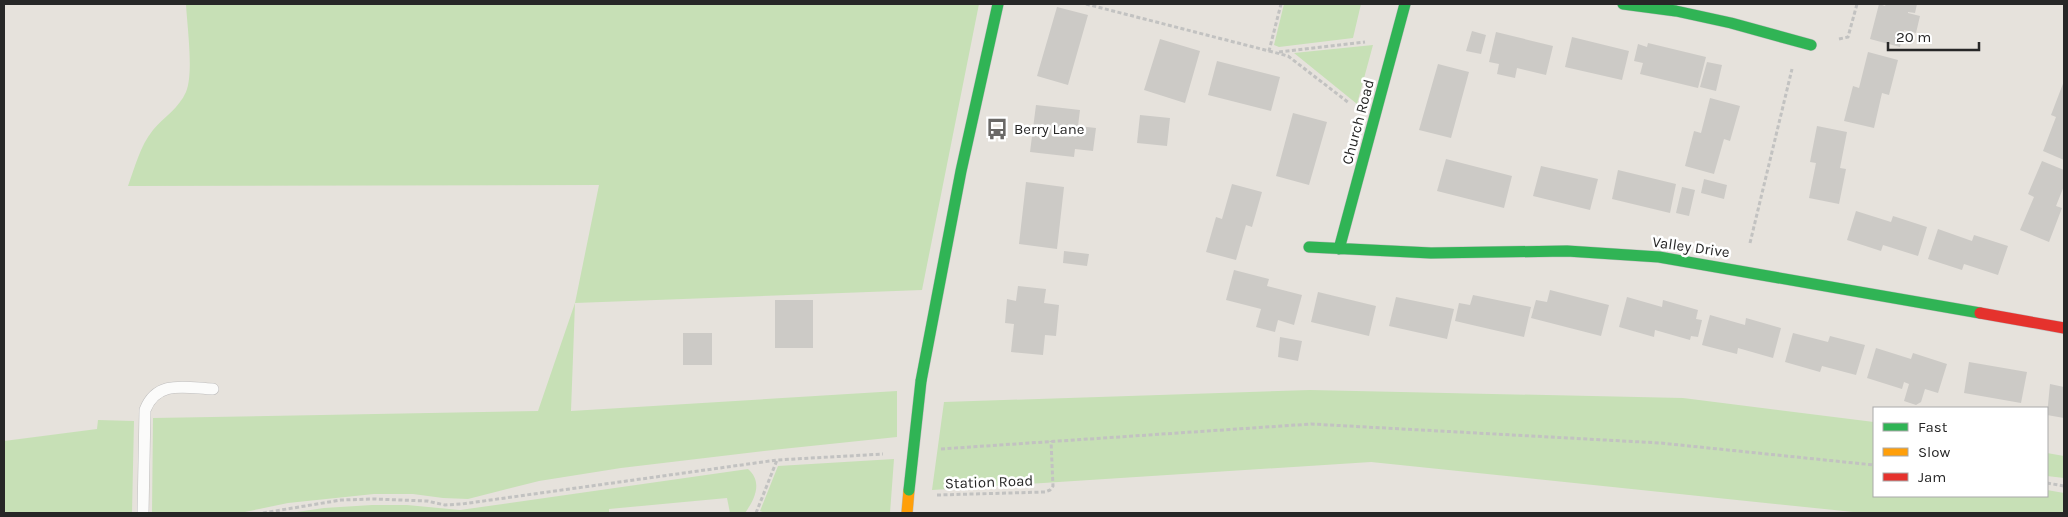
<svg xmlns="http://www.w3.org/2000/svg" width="2068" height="517" font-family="Karla,sans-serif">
	<rect width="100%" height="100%" fill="#e6e2dc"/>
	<path fill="#c7e0b6" d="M 186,4 L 979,4 L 922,290 L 575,303 L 571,411 L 897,391 L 897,437 L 782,449 L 621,468 L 539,481 L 468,499 L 443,498 L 413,494 L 374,494 L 288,503 L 240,513 L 152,513 L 153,418 L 538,411 L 575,303 L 599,185 L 128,186 C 135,167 140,146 153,130 C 164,117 179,108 186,92 C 194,73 187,26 186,4 Z
		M 1284,4 L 1361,4 L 1353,38 L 1279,47 L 1274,45 Z
		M 1373,45 L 1357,104 L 1294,53 Z
		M 1310,390 L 1683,398 L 1874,422 L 1874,496 L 2047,496 L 2047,490 L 2064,493 L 2064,513 L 1863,513 L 1371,462 L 932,490 L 944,402 Z
		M 98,420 L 134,421 L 132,513 L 4,513 L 4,441 L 97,429 Z
		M 2047,453 L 2064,456 L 2064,478 L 2047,476 Z
		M 894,459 L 890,513 L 765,513 L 760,511 L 778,466 Z
		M 748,469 C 763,482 755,499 745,513 L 730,513 L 727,498 L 609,509 L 609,513 L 290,513 L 324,508 L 372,505 L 407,505 L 460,510 Z"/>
	<path fill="#cccac6" d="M 1879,4 L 1885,6 L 1886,4 L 1917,4 L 1915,13 L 1908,12 L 1908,13 L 1920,16 L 1916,33 L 1904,30 L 1900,47 L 1870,39 Z
		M 1057,7 L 1088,15 L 1068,85 L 1037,76 Z
		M 1472,31 L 1486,35 L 1481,54 L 1466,51 Z
		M 1496,32 L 1553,46 L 1546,75 L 1517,68 L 1515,78 L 1497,74 L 1499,64 L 1489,62 Z
		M 1572,37 L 1629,51 L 1622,80 L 1565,67 Z
		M 1160,39 L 1200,51 L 1185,103 L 1144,90 Z
		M 1648,43 L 1706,57 L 1698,88 L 1640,74 L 1643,63 L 1634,61 L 1638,44 L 1647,47 Z
		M 1868,52 L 1898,60 L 1889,95 L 1882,93 L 1874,128 L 1844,121 L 1853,86 L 1859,88 Z
		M 1217,61 L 1280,77 L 1271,111 L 1208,95 Z
		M 1707,62 L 1722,65 L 1716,91 L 1700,87 Z
		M 1438,64 L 1469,72 L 1451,138 L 1419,130 Z
		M 2064,81 L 2064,160 L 2043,151 L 2056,117 L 2051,115 Z
		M 1710,98 L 1740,106 L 1730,141 L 1724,139 L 1714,174 L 1685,166 L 1694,131 L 1701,133 Z
		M 1036,105 L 1080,110 L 1078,126 L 1096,128 L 1093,151 L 1075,149 L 1074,157 L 1030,152 Z
		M 1293,113 L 1327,122 L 1309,185 L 1276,176 Z
		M 1140,115 L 1170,118 L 1167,146 L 1137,143 Z
		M 1817,126 L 1847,132 L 1840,168 L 1846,169 L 1839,204 L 1809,198 L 1816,163 L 1810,162 Z
		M 1446,159 L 1512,176 L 1504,208 L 1437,191 Z
		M 2042,161 L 2064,170 L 2064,186 L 2056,206 L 2062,208 L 2049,242 L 2020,230 L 2034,197 L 2028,194 Z
		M 1541,166 L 1598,179 L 1590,210 L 1533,196 Z
		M 1618,170 L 1676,184 L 1670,213 L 1612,199 Z
		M 1704,179 L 1727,185 L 1724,199 L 1701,193 Z
		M 1026,182 L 1064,187 L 1057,249 L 1019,244 Z
		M 1232,184 L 1262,192 L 1252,227 L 1246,225 L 1236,260 L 1206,252 L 1216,217 L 1222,219 Z
		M 1682,187 L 1695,190 L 1689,216 L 1676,213 Z
		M 1856,211 L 1891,222 L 1893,216 L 1927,227 L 1918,256 L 1883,245 L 1881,251 L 1847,240 Z
		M 1938,229 L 1972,241 L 1974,235 L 2008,246 L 1998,275 L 1964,264 L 1962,270 L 1928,259 Z
		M 1064,251 L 1089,254 L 1087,266 L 1063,263 Z
		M 1234,270 L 1269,279 L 1267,286 L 1302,295 L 1294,325 L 1278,320 L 1275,332 L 1256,327 L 1261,309 L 1226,300 Z
		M 1018,286 L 1046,289 L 1044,303 L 1059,305 L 1056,336 L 1045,335 L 1043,355 L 1011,352 L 1014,324 L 1005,323 L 1007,299 L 1016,301 Z
		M 1550,290 L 1609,305 L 1601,336 L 1531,318 L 1536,300 L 1547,302 Z
		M 1318,292 L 1376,306 L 1369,336 L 1311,322 Z
		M 1473,295 L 1531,307 L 1524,337 L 1455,321 L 1459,303 L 1470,305 Z
		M 1396,297 L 1454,309 L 1447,339 L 1389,326 Z
		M 1627,297 L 1662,307 L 1663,300 L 1698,310 L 1696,319 L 1702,320 L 1698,337 L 1691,336 L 1690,340 L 1655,330 L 1654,337 L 1619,327 Z
		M 775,300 L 813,300 L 813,348 L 775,348 Z
		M 1710,315 L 1745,325 L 1746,318 L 1781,328 L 1773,358 L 1738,348 L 1737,354 L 1702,345 Z
		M 683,333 L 712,333 L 712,365 L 683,365 Z
		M 1793,333 L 1828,342 L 1830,336 L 1865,345 L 1856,375 L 1822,366 L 1820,372 L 1785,362 Z
		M 1280,337 L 1302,341 L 1298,361 L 1278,357 Z
		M 1876,348 L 1911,359 L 1913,353 L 1947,364 L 1938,393 L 1925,389 L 1921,402 L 1916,405 L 1904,401 L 1909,384 L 1904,382 L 1902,389 L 1867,378 Z
		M 1969,362 L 2027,372 L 2021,403 L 1964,393 Z
		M 2050,384 L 2064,387 L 2064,418 L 2047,415 Z"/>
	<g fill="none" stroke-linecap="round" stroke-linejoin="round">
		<g stroke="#bfbebe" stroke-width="12">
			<path id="lane" d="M 143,513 L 145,410 C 157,379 186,388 213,389"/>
		</g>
		<g stroke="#bfbebe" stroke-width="12">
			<path id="fast" d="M 1623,4 L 1676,11 L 1731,23 L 1811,45
				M 1309,247 L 1431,253 L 1567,251 L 1659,257 L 1980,313
				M 1339,249 L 1405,4
				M 921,381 L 961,171 L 998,4"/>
		</g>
		<g stroke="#bfbebe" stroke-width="12">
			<path id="slow" d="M 907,513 L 909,490"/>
		</g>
		<g stroke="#bfbebe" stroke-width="12">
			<path id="jam" d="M 1980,313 L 2064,328"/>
		</g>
		<path stroke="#c2c2c1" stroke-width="3" stroke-dasharray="4 2.5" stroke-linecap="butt" d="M 1086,4 L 1269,51 L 1281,4
			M 1839,39 L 1848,37 L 1857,4
			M 1269,51 L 1288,56 L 1349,103
			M 1279,52 L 1365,42
			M 1750,243 L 1792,69
			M 941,449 L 1311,424 L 1660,443 L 1874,465
			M 2047,483 L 2064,486
			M 937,495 L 1045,492 L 1050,490 L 1053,486 L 1051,441
			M 263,513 L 341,500 L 374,499 L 427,501 L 445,505 L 462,504 L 777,460 L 883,454
			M 756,513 L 777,460"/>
		<use href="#lane" stroke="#fbfbfa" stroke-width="11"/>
		<use href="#fast" stroke="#30b455" stroke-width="11"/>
		<use href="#slow" stroke="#ff9f0a" stroke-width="11"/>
		<use href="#jam" stroke="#e5322d" stroke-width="11"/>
		<g stroke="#bfbebe" stroke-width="12" stroke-linecap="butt">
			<path id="fast-bridge" d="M 909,490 L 921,381"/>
		</g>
		<use href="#fast-bridge" stroke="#30b455" stroke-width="11"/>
	</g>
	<defs>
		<g id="bus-bare" transform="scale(1.725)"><path d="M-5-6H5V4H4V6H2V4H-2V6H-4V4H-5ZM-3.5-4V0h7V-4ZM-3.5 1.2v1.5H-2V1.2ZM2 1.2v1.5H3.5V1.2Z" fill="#6a6866" stroke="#fff" stroke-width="2.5" paint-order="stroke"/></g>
	</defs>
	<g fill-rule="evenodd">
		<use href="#bus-bare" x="997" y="129"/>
	</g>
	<g text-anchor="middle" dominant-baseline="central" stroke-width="5" stroke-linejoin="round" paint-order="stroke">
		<g font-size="15" fill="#272727" stroke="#fff">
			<text transform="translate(1358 122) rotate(-75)">Church Road</text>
			<text transform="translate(1691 247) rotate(8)">Valley Drive</text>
			<text transform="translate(989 482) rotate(-2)">Station Road</text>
		</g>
		<g font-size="15" fill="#272727" stroke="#fff" text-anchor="start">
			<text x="1014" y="129">Berry Lane</text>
		</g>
	</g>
	<rect width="2068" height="517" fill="none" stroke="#272727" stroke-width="10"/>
	<rect x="1873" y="407" width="175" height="90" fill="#ffffff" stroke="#a9a9a9"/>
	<rect x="1883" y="423" width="25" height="8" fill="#30b455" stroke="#a9a9a9"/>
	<text x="1918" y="432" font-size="15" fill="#272727">Fast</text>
	<rect x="1883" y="448" width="25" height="8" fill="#ff9f0a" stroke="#a9a9a9"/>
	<text x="1918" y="457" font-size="15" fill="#272727">Slow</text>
	<rect x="1883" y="473" width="25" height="8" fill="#e5322d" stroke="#a9a9a9"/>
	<text x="1918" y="482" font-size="15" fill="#272727">Jam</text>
	<path d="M1888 42v8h91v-8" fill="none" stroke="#272727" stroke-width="2.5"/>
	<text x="1896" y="42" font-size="15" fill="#272727" stroke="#ffffff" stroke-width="4" paint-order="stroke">20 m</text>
</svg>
